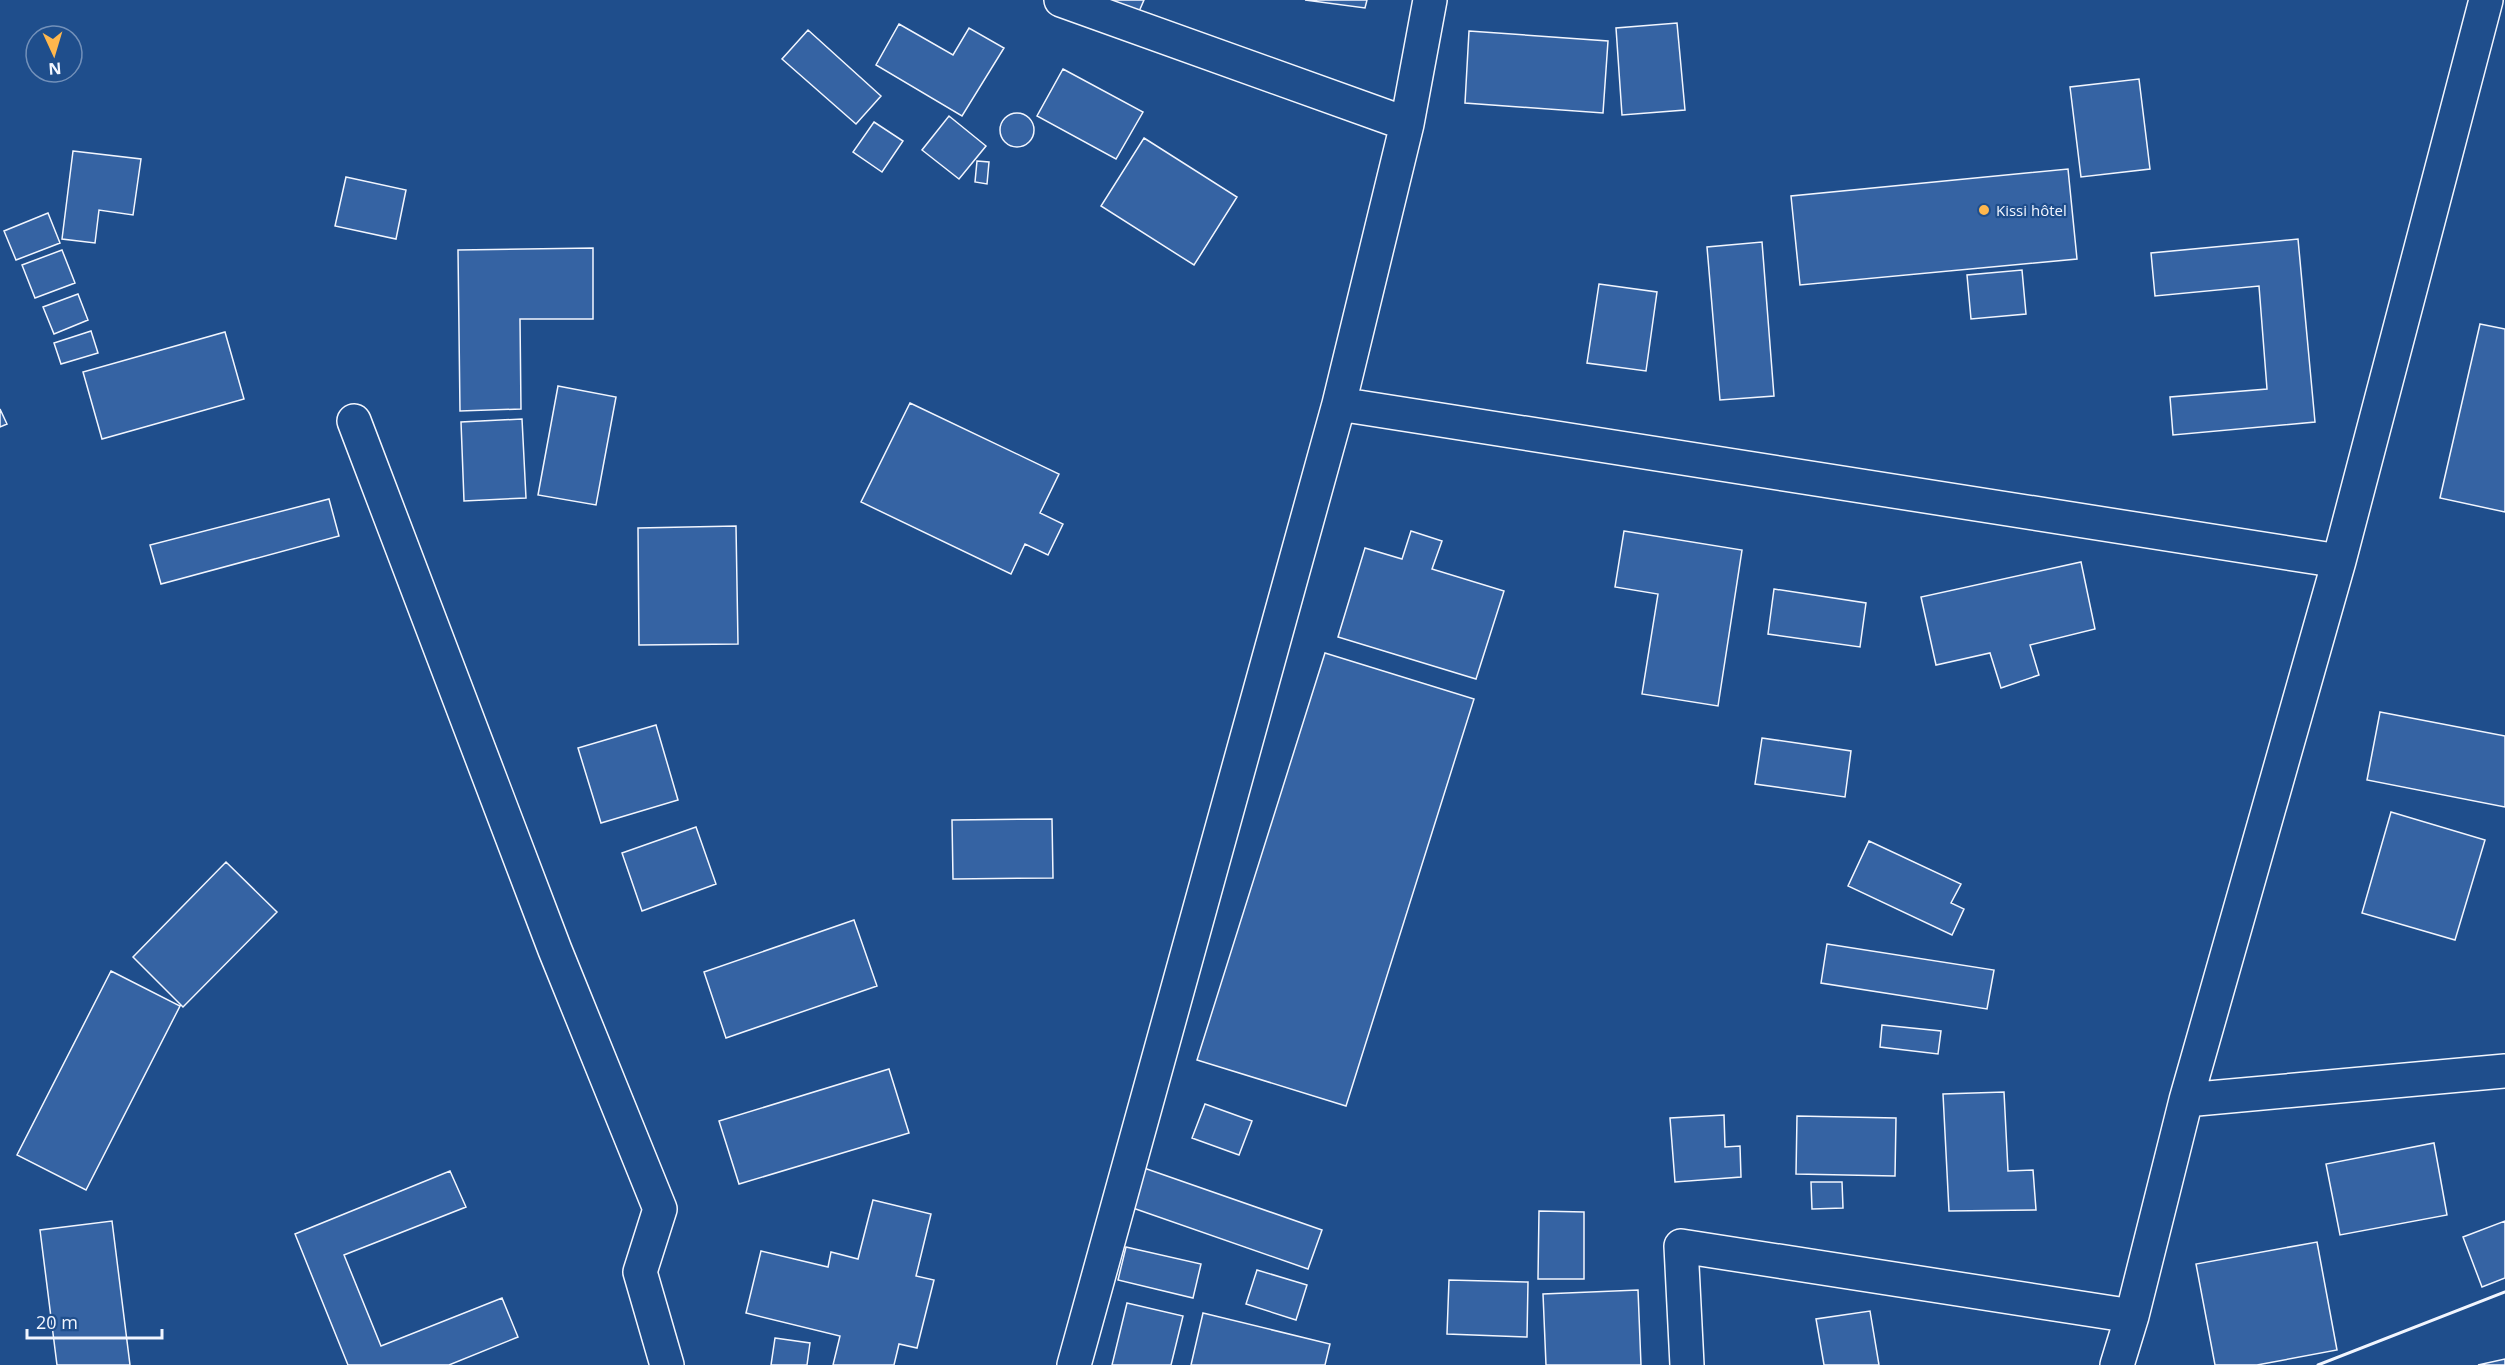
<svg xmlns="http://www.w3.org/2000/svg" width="2505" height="1365" font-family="'Open Sans',sans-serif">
	<rect width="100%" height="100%" fill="#1f4e8c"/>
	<path fill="#3563a3" stroke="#f2f6ff" stroke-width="1.5" d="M 1081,0 L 1144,0 L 1134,23 Z
		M 1305,0 L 1367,0 L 1365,8 Z
		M 1677,23 L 1685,110 L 1622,115 L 1616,28 Z
		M 899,24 L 953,55 L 969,28 L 1004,48 L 962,116 L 876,65 Z
		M 808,30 L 881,96 L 856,124 L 782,59 Z
		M 1469,31 L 1608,41 L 1603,113 L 1465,103 Z
		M 1063,69 L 1143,112 L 1116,159 L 1037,116 Z
		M 2139,79 L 2150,169 L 2081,177 L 2070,87 Z
		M1000 130a17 17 0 1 1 34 0a17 17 0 1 1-34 0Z
		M 949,116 L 986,146 L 959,179 L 922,150 Z
		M 874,122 L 903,141 L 882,172 L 853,152 Z
		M 1144,138 L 1237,197 L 1194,265 L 1101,206 Z
		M 73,151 L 141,159 L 133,215 L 99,210 L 95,243 L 62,239 Z
		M 977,161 L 989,162 L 987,184 L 975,182 Z
		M 2068,169 L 2077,259 L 1800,285 L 1791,196 Z
		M 346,177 L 406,190 L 396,239 L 335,226 Z
		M 48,213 L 60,243 L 16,260 L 4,231 Z
		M 2298,239 L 2315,422 L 2173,435 L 2170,397 L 2267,389 L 2259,286 L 2155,296 L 2151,253 Z
		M 1762,242 L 1774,396 L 1720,400 L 1707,247 Z
		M 593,248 L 593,319 L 520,319 L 521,409 L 460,411 L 458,250 Z
		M 62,250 L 75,283 L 35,298 L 22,265 Z
		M 2022,270 L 2026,314 L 1971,319 L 1967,275 Z
		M 1599,284 L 1657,292 L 1646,371 L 1587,363 Z
		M 78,294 L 88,320 L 54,334 L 43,307 Z
		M 2480,324 L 2505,329 L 2505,512 L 2440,498 Z
		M 91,331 L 98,353 L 61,364 L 54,343 Z
		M 225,332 L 244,399 L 102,439 L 83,372 Z
		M 558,386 L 616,397 L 596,505 L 538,495 Z
		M 910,403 L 1059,474 L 1040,513 L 1063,524 L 1048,555 L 1025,544 L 1011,574 L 861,502 Z
		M 0,409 L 7,424 L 0,427 Z
		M 522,419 L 526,498 L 464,501 L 461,422 Z
		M 329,499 L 339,536 L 161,584 L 150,545 Z
		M 736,526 L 738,644 L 639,645 L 638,528 Z
		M 1411,531 L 1442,541 L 1432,569 L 1504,591 L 1476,679 L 1338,637 L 1365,548 L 1402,559 Z
		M 1624,531 L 1742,550 L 1718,706 L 1642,694 L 1658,594 L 1615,587 Z
		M 2081,562 L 2095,629 L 2030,645 L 2039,675 L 2001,688 L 1990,653 L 1936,665 L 1921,597 Z
		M 1774,589 L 1866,603 L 1860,647 L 1768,634 Z
		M 1325,653 L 1474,699 L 1346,1106 L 1197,1060 Z
		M 2380,712 L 2505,736 L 2505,807 L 2367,780 Z
		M 656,725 L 678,800 L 601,823 L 578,748 Z
		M 1762,738 L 1851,751 L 1845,797 L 1755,784 Z
		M 2391,812 L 2485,840 L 2455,940 L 2362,913 Z
		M 1052,819 L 1053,878 L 953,879 L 952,820 Z
		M 696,827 L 716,884 L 642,911 L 622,853 Z
		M 1869,841 L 1961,884 L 1951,903 L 1964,909 L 1952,935 L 1848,886 Z
		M 226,862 L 277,912 L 183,1007 L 133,957 Z
		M 854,920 L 877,986 L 726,1038 L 704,972 Z
		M 1827,944 L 1994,970 L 1987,1009 L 1821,983 Z
		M 111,971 L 180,1006 L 86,1190 L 17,1155 Z
		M 1882,1025 L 1941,1031 L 1938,1054 L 1880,1047 Z
		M 889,1069 L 909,1133 L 739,1184 L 719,1121 Z
		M 2004,1092 L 2008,1171 L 2033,1170 L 2036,1210 L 1949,1211 L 1943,1094 Z
		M 1205,1104 L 1252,1121 L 1239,1155 L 1192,1138 Z
		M 1724,1115 L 1725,1147 L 1740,1146 L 1741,1177 L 1675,1182 L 1670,1118 Z
		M 1797,1116 L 1896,1118 L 1895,1176 L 1796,1174 Z
		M 2434,1143 L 2447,1215 L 2340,1235 L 2326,1164 Z
		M 1144,1168 L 1322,1230 L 1308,1269 L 1130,1207 Z
		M 450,1171 L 466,1207 L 344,1255 L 381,1346 L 502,1298 L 518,1337 L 449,1365 L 348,1365 L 295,1234 Z
		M 1811,1182 L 1842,1182 L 1843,1208 L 1812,1209 Z
		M 873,1200 L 931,1214 L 916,1276 L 934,1280 L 917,1348 L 899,1344 L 894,1365 L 833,1365 L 840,1336 L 746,1313 L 761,1251 L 828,1267 L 831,1252 L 858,1259 Z
		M 1539,1211 L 1584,1212 L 1584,1279 L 1538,1279 Z
		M 112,1221 L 130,1365 L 57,1365 L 40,1230 Z
		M 2505,1221 L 2505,1278 L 2482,1287 L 2463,1237 Z
		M 2317,1242 L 2337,1350 L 2257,1365 L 2215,1365 L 2196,1264 Z
		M 1126,1247 L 1201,1264 L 1193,1298 L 1118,1280 Z
		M 1257,1270 L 1307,1285 L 1296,1320 L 1246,1304 Z
		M 1449,1280 L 1528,1282 L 1527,1337 L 1447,1334 Z
		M 1638,1290 L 1641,1365 L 1546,1365 L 1543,1294 Z
		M 1127,1303 L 1183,1316 L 1171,1365 L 1112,1365 Z
		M 1870,1311 L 1879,1365 L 1824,1365 L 1816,1319 Z
		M 1203,1313 L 1330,1344 L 1325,1365 L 1191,1365 Z
		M 775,1338 L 810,1343 L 807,1365 L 771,1365 Z
		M 2505,1359 L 2505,1365 L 2478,1365 Z"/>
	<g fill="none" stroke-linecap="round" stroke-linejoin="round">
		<g stroke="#f2f6ff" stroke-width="36">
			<path id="street" d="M 1061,0 L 1407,124
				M 1339,404 L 2339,561
				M 354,421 L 555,950 L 660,1209 L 640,1272 L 667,1365
				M 2186,1100 L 2505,1071
				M 1074,1365 L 1339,404 L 1407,124 L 1430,0
				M 1687,1365 L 1681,1246 L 2132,1316
				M 2117,1365 L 2132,1316 L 2186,1100 L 2339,561 L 2486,0"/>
		</g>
		<use href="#street" stroke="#1f4e8c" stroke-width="33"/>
		<path stroke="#f2f6ff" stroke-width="3" d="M 2318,1365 L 2505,1292"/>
	</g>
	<circle fill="#ffb74d" stroke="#1f4e8c" stroke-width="2" cx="1984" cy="210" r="6"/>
	<g text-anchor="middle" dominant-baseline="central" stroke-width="4.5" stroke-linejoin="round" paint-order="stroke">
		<g font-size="15" fill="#f2f6ff" stroke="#1f4e8c" text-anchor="start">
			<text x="1996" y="210">Kissi hôtel</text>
		</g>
	</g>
	<g transform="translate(54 54) rotate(176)"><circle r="28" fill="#1f4e8c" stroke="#7391ba" stroke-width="1.5"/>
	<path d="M0-4.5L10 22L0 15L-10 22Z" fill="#ffb74d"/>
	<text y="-9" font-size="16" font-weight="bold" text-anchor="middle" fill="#f2f6ff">N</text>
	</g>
	<path d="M27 1329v9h135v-9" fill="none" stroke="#f2f6ff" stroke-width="3"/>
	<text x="36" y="1329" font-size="18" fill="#f2f6ff" stroke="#1f4e8c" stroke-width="4.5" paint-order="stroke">20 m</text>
</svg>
